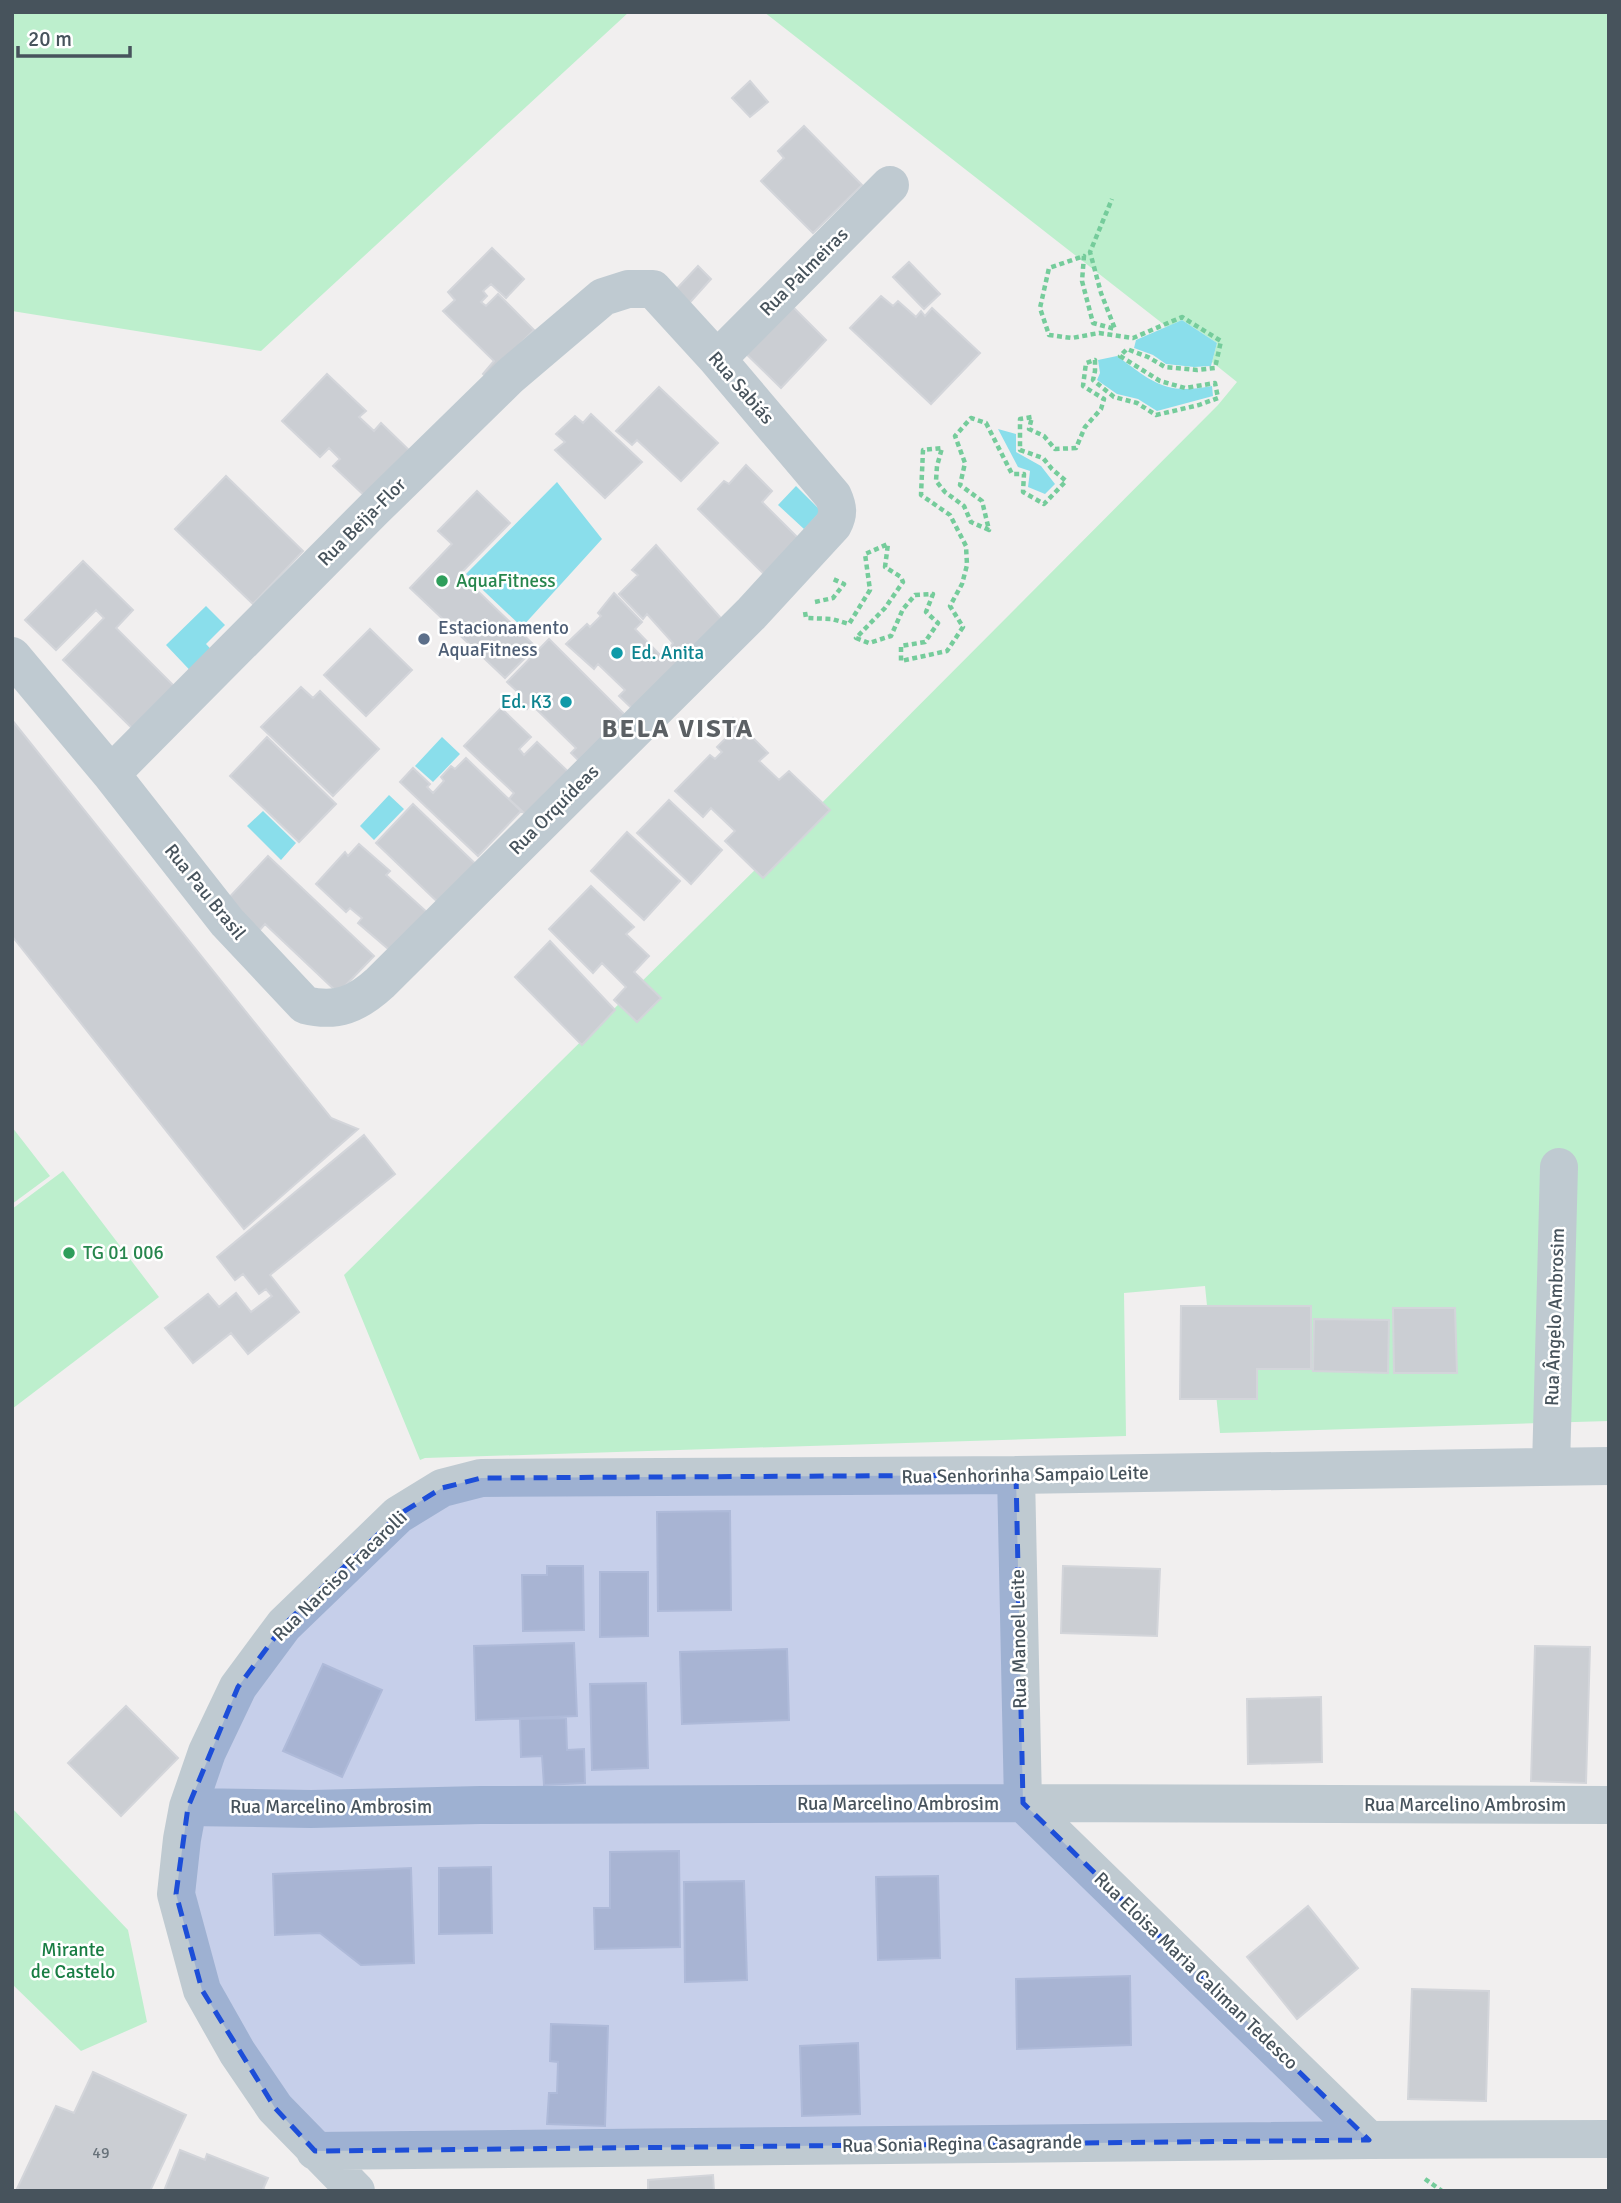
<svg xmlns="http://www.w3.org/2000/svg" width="1621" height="2203" font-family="Signika,sans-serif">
	<rect width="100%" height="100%" fill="#f1efef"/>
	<path fill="#bdefcd" d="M 12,12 L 629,12 L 261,351 L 12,311 Z
		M 764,12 L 1609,12 L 1609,1421 L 1220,1433 L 1205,1286 L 1124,1293 L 1126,1436 L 425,1458 L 420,1460 L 344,1275 L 770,855 L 1218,405 L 1237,382 L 1212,362 L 1217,343 L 1182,320 L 1167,327 Z
		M 12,1127 L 50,1176 L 12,1204 Z
		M 63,1171 L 159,1297 L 12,1409 L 12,1209 Z
		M 12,1808 L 128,1930 L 147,2022 L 81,2051 L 12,1984 Z"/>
	<path fill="#8adeeb" d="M 1182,320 L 1217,343 L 1211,366 L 1194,367 L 1166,364 L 1153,355 L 1134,348 L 1136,340 Z
		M 1117,356 C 1154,383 1165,395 1212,386 L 1213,396 L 1157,411 L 1138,399 L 1117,394 L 1097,380 L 1100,373 L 1098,360 Z
		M 998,429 L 1016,434 L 1016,452 L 1041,466 L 1055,484 L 1045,494 L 1028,487 L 1030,471 L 1018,467 Z
		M 557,482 L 602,539 L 522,627 L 466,574 Z
		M 796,486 L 821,511 L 804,529 L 778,505 Z
		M 206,606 L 225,625 L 206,644 L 222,661 L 201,682 L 166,645 Z
		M 442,737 L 460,754 L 433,782 L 415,766 Z
		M 389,795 L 404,809 L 374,840 L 360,826 Z
		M 263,811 L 296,843 L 281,860 L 247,826 Z"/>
	<path fill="#cbced3" stroke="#d3d5da" stroke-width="2" d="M 750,81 L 768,102 L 750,117 L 732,98 Z
		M 804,126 L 862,185 L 813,233 L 761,181 L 784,158 L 778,151 Z
		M 492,248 L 524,279 L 506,298 L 491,284 L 483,291 L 487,296 L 481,302 L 486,306 L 498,294 L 534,330 L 507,357 L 497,387 L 483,374 L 494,361 L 443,311 L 455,300 L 448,292 Z
		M 909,262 L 940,294 L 924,309 L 893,277 Z
		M 698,266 L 711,279 L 684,309 L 670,296 Z
		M 781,295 L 826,340 L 781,388 L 736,344 Z
		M 881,296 L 893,306 L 898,301 L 916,317 L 921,311 L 925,316 L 932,308 L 980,353 L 931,404 L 850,328 Z
		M 327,374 L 366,411 L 359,417 L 374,431 L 381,423 L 412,453 L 368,499 L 333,466 L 340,459 L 329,448 L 320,457 L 282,421 Z
		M 659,387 L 718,443 L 681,481 L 637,440 L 632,445 L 616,431 Z
		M 591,414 L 642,462 L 605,498 L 555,450 L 565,442 L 556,434 L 575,416 L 583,423 Z
		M 746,465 L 772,491 L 762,502 L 800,540 L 775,585 L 698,509 L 724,481 L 729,484 Z
		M 226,476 L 303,551 L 253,604 L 175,529 Z
		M 477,491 L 510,523 L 460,574 L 536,647 L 505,678 L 410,588 L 452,544 L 438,531 Z
		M 656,545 L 727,625 L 692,672 L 669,649 L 673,643 L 647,614 L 643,619 L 619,594 L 638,575 L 632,570 Z
		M 83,561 L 133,610 L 116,628 L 184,696 L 142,738 L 63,660 L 104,618 L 96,610 L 56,650 L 25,620 Z
		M 614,593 L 642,622 L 635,629 L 660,655 L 666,650 L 687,672 L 641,717 L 619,696 L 625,690 L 598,664 L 594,669 L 566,644 L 587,624 L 590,627 L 601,616 L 598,613 Z
		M 370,629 L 412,670 L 366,716 L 324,675 Z
		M 549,639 L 633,723 L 580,762 L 571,753 L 576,748 L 531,704 L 527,709 L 516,699 L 521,695 L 507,682 Z
		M 301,687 L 313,698 L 320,691 L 379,749 L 333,796 L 261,727 Z
		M 501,708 L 531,737 L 519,749 L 524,755 L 537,742 L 579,782 L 537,825 L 509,799 L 514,793 L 464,746 Z
		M 733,718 L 768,753 L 759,761 L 779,780 L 789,771 L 830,810 L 763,878 L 725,841 L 735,831 L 711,808 L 703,817 L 675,791 L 710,755 L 715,759 L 722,752 L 717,747 L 731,733 L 725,726 Z
		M 12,720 L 331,1118 L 358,1129 L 244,1229 L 12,936 Z
		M 267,737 L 336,804 L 299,842 L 230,776 Z
		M 466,758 L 521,811 L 478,856 L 400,782 L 413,768 L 430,784 L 427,787 L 433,793 L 444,781 L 441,777 L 451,766 L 455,769 Z
		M 669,800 L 722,850 L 691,884 L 637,833 Z
		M 413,804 L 483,871 L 446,910 L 376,843 Z
		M 627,832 L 680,881 L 644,920 L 591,871 Z
		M 359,844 L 390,871 L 386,875 L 429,914 L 393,953 L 358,923 L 362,918 L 350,908 L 346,912 L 316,884 L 345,852 L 348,856 Z
		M 268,856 L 374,956 L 338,993 L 265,924 L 259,931 L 222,905 Z
		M 591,886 L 634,927 L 626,934 L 649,956 L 634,972 L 661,998 L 637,1022 L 614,1000 L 626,987 L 602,963 L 593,973 L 549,929 Z
		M 550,941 L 615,1010 L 582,1045 L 515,977 Z
		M 364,1135 L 395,1174 L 270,1275 L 299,1312 L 248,1354 L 231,1333 L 193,1363 L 165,1328 L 208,1294 L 219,1307 L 236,1293 L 251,1312 L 272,1296 L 266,1289 L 259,1294 L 243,1274 L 235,1280 L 217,1257 Z
		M 1181,1306 L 1311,1306 L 1311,1369 L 1257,1369 L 1257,1399 L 1180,1399 Z
		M 1393,1308 L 1455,1308 L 1457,1373 L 1394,1373 Z
		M 1314,1319 L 1389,1320 L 1388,1373 L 1313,1371 Z
		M 730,1511 L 731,1610 L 658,1611 L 657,1512 Z
		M 547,1566 L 583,1566 L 584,1630 L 523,1631 L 522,1575 L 547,1575 Z
		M 1063,1566 L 1160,1569 L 1157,1636 L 1061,1633 Z
		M 600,1572 L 648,1572 L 648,1636 L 600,1637 Z
		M 574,1643 L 577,1716 L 476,1720 L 474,1646 Z
		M 1535,1646 L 1590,1647 L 1586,1783 L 1531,1781 Z
		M 787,1649 L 789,1720 L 682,1724 L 680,1652 Z
		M 323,1664 L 382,1690 L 342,1777 L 283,1751 Z
		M 646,1683 L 648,1768 L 592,1770 L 590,1684 Z
		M 1321,1697 L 1322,1762 L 1248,1764 L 1247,1699 Z
		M 126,1706 L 178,1758 L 121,1816 L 68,1763 Z
		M 566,1718 L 567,1750 L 584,1749 L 585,1783 L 544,1785 L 542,1756 L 521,1757 L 520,1719 Z
		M 679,1851 L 680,1947 L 595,1949 L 594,1908 L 610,1908 L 610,1852 Z
		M 491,1867 L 492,1933 L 439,1934 L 439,1868 Z
		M 411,1868 L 414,1963 L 361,1965 L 320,1933 L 275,1935 L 273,1874 Z
		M 938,1876 L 940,1958 L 878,1960 L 876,1877 Z
		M 744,1881 L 747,1980 L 685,1982 L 684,1882 Z
		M 1308,1906 L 1358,1968 L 1297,2019 L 1247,1957 Z
		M 1130,1976 L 1131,2045 L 1017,2049 L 1016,1979 Z
		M 1412,1989 L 1489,1991 L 1486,2101 L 1408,2099 Z
		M 551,2024 L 608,2026 L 605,2126 L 547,2124 L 549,2093 L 557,2093 L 558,2062 L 550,2061 Z
		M 858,2043 L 860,2114 L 802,2116 L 800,2046 Z
		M 93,2072 L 186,2115 L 150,2191 L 16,2191 L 56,2106 L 74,2113 Z
		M 180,2150 L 205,2160 L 207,2154 L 268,2178 L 263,2189 L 268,2191 L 164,2191 Z
		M 713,2175 L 714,2191 L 648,2191 L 648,2180 Z"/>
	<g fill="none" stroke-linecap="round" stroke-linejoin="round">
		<path stroke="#75cc9b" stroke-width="4.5" stroke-dasharray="5 3.5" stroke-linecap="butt" d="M 815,602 L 833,598 L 844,584 L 833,579
			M 805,612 L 806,618 L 832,619 L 849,624 L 870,590 L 865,554 L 888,544 L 885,567 L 901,577 L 903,582 L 885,608 L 856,638 L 869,643 L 891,636 L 903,609 L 915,595 L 933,594 L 926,612 L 938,623 L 925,642 L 901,646 L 901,661 L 947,651 L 963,627 L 950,606 L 962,584 L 967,565 L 966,546 L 950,515 L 921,495 L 923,450 L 942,448 L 937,466 L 936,481 L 945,492 L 964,506 L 971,522 L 989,530 L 982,501 L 960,485 L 965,463 L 955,436 L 971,418 L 986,423 L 1012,474 L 1024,474 L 1023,492 L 1044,504 L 1066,481 L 1052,469 L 1043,458 L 1020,450 L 1020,419 L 1032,417 L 1029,429 L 1044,436 L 1055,449 L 1076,448 L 1085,427 L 1101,409 L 1104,399 L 1083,386 L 1086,363 L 1095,360 L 1095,371 L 1093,380 L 1114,397 L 1137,403 L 1156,415 L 1199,405 L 1218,398 L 1215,383 L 1185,388 L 1160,381 L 1120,356 L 1127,349 L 1148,357 L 1165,367 L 1197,370 L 1215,368 L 1221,341 L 1182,317 L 1133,338 L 1099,333 L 1072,338 L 1049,335 L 1040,308 L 1049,268 L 1084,256 L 1082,281 L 1093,323 L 1115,329 L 1101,293 L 1090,252 L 1112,199
			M 1425,2179 L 1442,2191"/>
		<path stroke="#bfcad1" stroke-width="38" d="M 717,359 L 890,185
			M 12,656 L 111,774 L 227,922 L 305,1005 C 337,1013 357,1004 380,983 L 751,614 L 833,525 C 839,514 838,507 833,496 L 717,359 L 653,289 L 628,289 L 603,297 L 510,376 L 374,509 L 111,774
			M 1551,1467 L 1559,1167
			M 1016,1475 L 1023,1803 L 1369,2140
			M 188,1807 L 311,1809 L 480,1805 L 1023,1803 L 1609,1805
			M 315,2151 L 1369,2140 L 1609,2139
			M 356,2191 L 275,2108 L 237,2052 L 202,1990 L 176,1894 L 182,1839 L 188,1807 L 207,1752 L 238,1687 L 284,1625 L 398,1515 L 442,1488 L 481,1478 L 1016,1475 L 1609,1466"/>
	</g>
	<path fill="#1d4ed8" fill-opacity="0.2" stroke="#1d4ed8" stroke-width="5" stroke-dasharray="14 9" stroke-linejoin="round" d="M 1016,1475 L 1023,1803 L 1369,2140 L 315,2151 L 275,2108 L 202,1990 L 176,1894 L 188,1807 L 238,1687 L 284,1625 L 398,1515 L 442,1488 L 481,1478 Z"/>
	<g fill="#2e9e5b" stroke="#fff" stroke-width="2.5">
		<circle cx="442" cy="581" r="7"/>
		<circle cx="69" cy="1253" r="7"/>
	</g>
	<circle fill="#5c6f8a" stroke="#fff" stroke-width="2.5" cx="424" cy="639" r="7"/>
	<g fill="#0f9aa8" stroke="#fff" stroke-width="2.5">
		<circle cx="617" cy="653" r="7"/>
		<circle cx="566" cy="702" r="7"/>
	</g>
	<g text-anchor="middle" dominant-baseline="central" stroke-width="5" stroke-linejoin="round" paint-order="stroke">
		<g font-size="16" fill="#68727a">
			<text x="101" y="2153">49</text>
		</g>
		<g font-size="19" fill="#47535c" stroke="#fff">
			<text transform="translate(804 272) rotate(-45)">Rua Palmeiras</text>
			<text transform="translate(741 388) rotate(49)">Rua Sabiás</text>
			<text transform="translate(362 522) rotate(-45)">Rua Beija-Flor</text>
			<text transform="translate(554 810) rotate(-45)">Rua Orquídeas</text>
			<text transform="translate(205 892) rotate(51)">Rua Pau Brasil</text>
			<text transform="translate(1555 1317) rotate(-88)">Rua Ângelo Ambrosim</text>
			<text transform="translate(1025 1475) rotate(-1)">Rua Senhorinha Sampaio Leite</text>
			<text transform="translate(340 1576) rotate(-44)">Rua Narciso Fracarolli</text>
			<text transform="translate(1019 1639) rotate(-91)">Rua Manoel Leite</text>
			<text x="898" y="1804">Rua Marcelino Ambrosim</text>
			<text x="1465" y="1805">Rua Marcelino Ambrosim</text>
			<text x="331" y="1807">Rua Marcelino Ambrosim</text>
			<text transform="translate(1196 1971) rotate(44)">Rua Eloisa Maria Caliman Tedesco</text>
			<text transform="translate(962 2144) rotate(-1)">Rua Sonia Regina Casagrande</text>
		</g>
		<g font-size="19" fill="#27864d" stroke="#fff" text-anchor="start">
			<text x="456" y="581">AquaFitness</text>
			<text x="83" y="1253">TG 01 006</text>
		</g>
		<g font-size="19" fill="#4e5e75" stroke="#fff" text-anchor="start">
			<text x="438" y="628">Estacionamento<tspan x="438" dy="22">AquaFitness</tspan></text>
		</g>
		<g font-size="19" fill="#0d838f" stroke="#fff" text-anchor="start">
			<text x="631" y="653">Ed. Anita</text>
			<text x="552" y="702" text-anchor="end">Ed. K3</text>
		</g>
		<g font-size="19" fill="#187d43" stroke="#fff">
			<text x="73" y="1950">Mirante<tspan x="73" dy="22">de Castelo</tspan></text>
		</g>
		<g font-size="26" font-weight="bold" letter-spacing="2" fill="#5b6064" stroke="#fff">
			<text x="678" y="729">BELA VISTA</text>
		</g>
	</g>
	<rect width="1621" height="2203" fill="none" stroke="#47535c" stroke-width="28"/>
	<path d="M18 46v10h112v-10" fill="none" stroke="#47535c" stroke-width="3.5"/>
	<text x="28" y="46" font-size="21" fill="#47535c" stroke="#ffffff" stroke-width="5" paint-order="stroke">20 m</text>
</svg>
